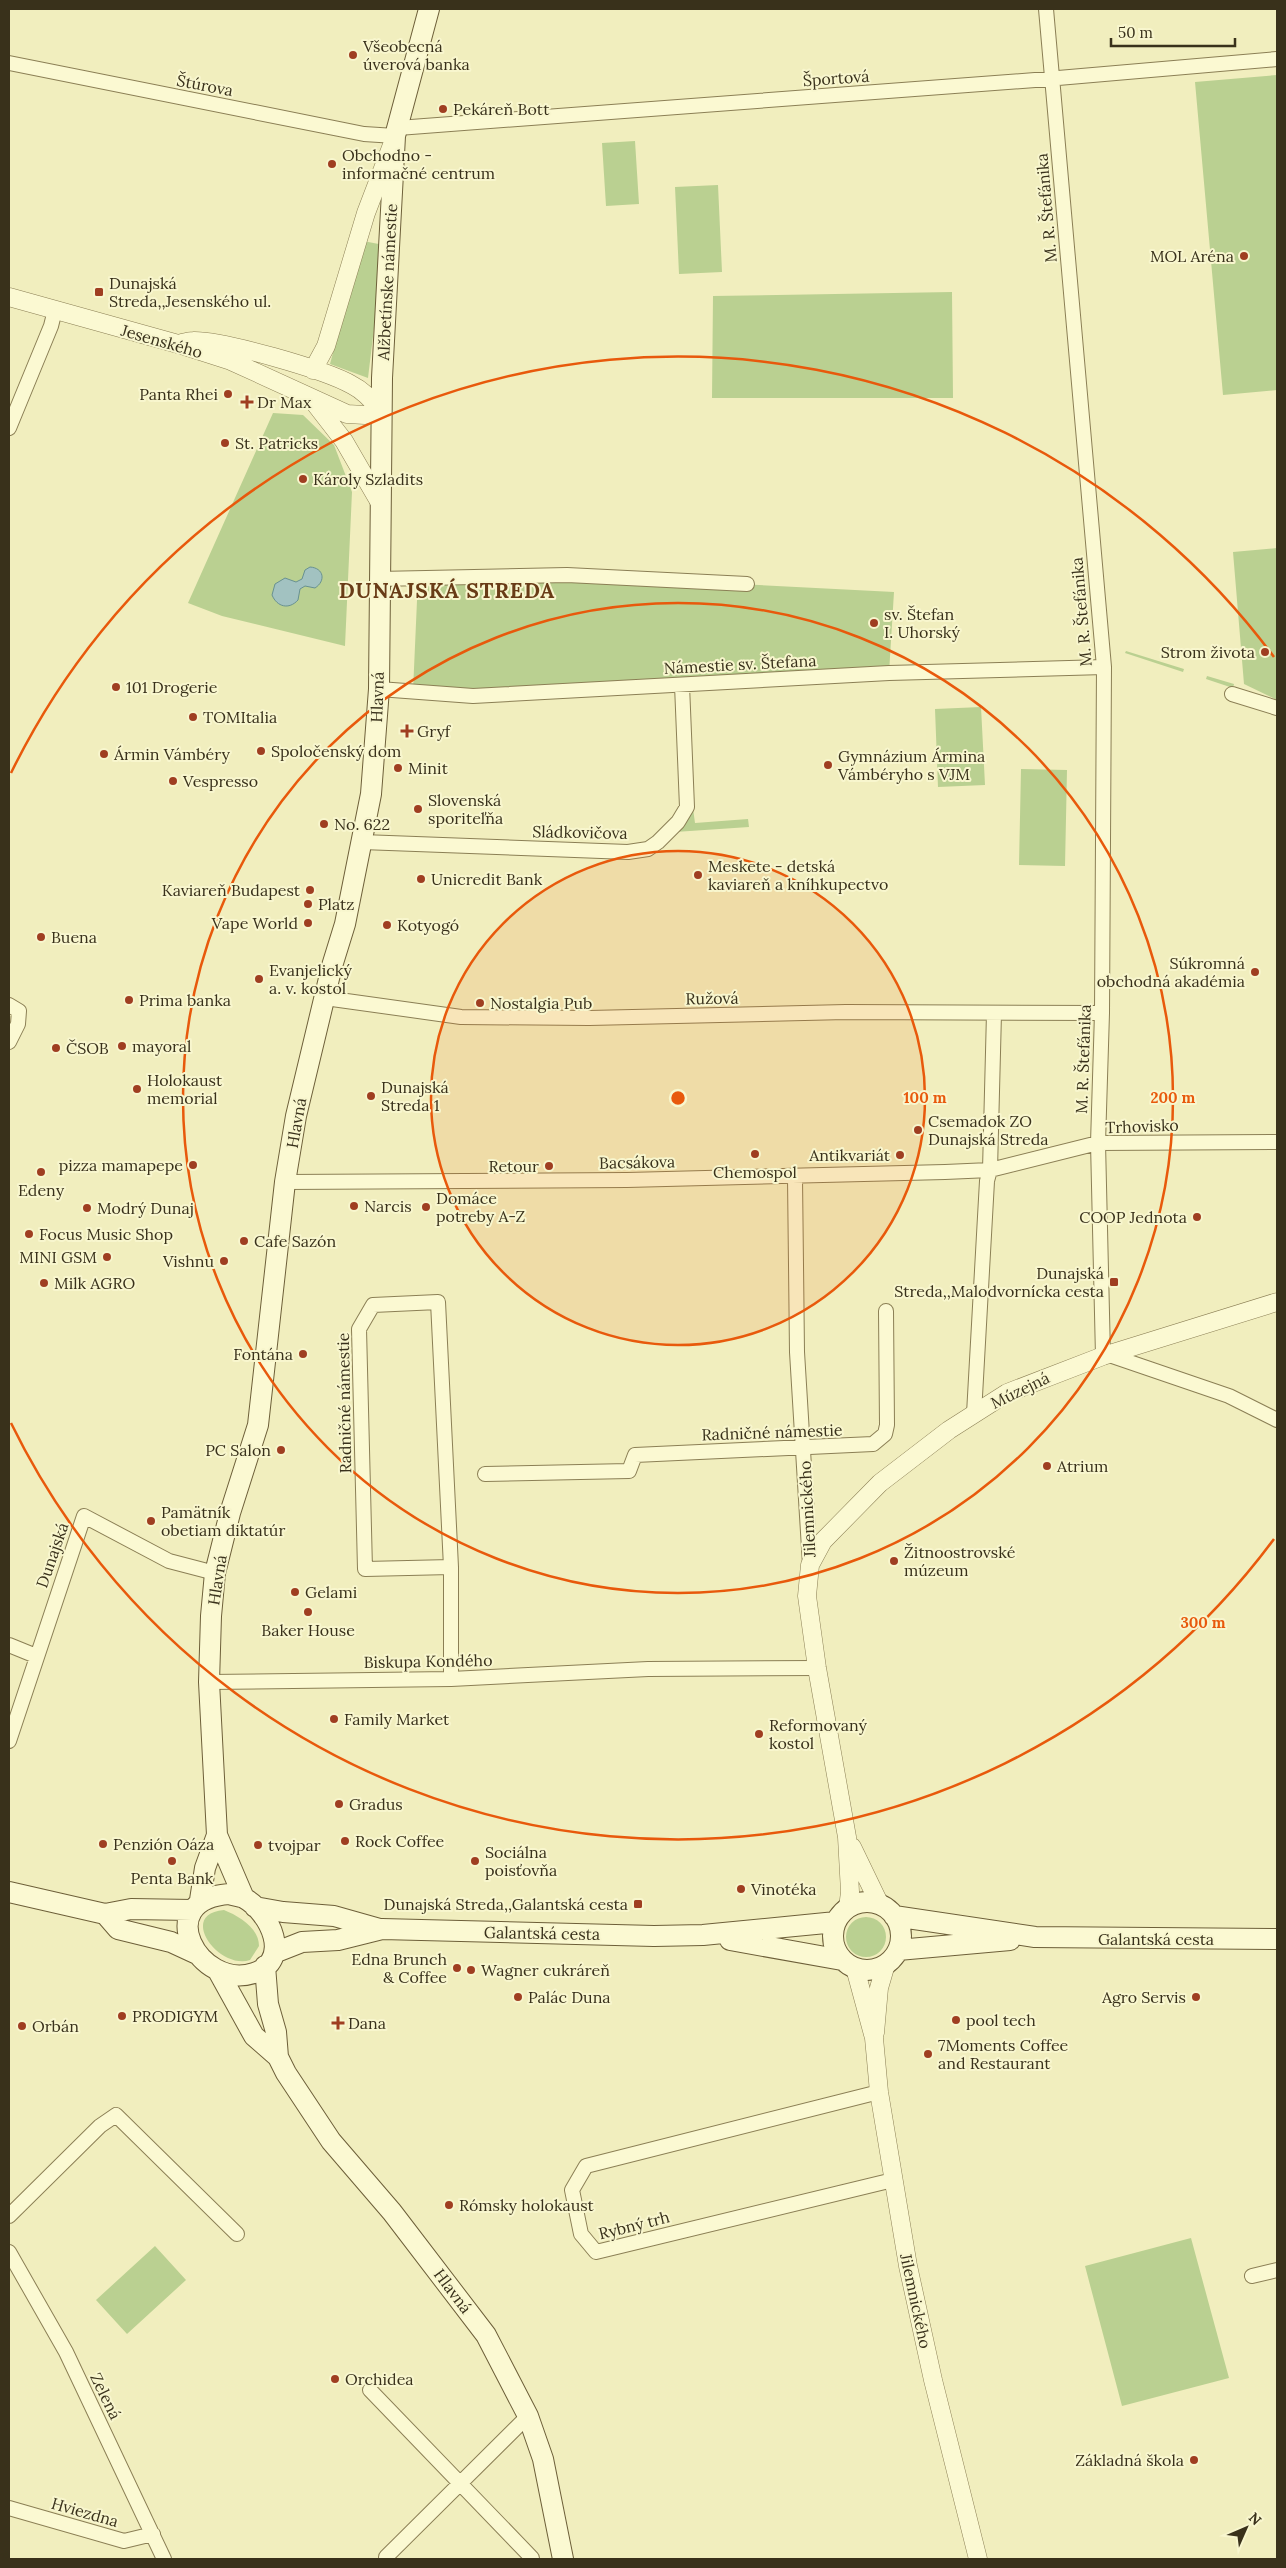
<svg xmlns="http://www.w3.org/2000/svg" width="1286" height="2568" font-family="Lora,serif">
	<rect width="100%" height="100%" fill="#f1eebe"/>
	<path fill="#bad091" d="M 1277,75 L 1277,390 L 1223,395 L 1195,82 Z
		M 635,141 L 639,204 L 606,206 L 602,143 Z
		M 718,185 L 722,272 L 679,274 L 675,187 Z
		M 363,241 L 384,245 L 368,378 L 330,364 Z
		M 952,292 L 953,398 L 712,398 L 713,296 Z
		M 273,413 L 303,415 L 334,445 L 352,492 L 345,646 L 222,616 L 188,603 Z
		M 1277,548 L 1277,700 L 1244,684 L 1233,552 Z
		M 567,575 L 894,592 L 889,673 L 682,685 L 413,691 L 418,578 Z
		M 1126,651 L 1184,669 L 1183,672 L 1125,653 Z
		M 1207,676 L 1234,684 L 1233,688 L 1206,679 Z
		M 981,707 L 985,785 L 938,787 L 935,709 Z
		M 1021,769 L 1067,770 L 1065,866 L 1019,865 Z
		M 692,801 L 695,823 L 748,819 L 749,827 L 675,832 Z
		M 224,1910 C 239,1916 259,1928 259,1946 L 250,1960 C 219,1970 177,1914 224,1910 Z
		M846 1937a20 20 0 1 1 40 0a20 20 0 1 1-40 0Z
		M 1191,2238 L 1229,2378 L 1122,2406 L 1085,2266 Z
		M 155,2246 L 186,2280 L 127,2334 L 96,2300 Z"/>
	<path fill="#a2c2c1" stroke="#689191" d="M 310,567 C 324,568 326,581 315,588 L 305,586 L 300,589 L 298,600 C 289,610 277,607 272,595 L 275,584 L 285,578 L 296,582 L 302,579 L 305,570 Z"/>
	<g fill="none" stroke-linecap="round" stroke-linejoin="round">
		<g stroke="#8b7f55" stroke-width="16">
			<path id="minor" d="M 1046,9 L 1104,667 L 1102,1013 L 1098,1143 L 1103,1356
				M 9,63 L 364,134 L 395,136
				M 398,128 L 1035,80 L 1277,59
				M 9,428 L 51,326 L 55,310
				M 378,579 L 567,575 L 747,584
				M 379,689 L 473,696 L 889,673 L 1104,667
				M 1232,694 L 1277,708
				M 362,842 L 628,852 L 648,849 L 658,842 L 678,822 L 687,807 L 682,685
				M 325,998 L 461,1017 L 589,1018 L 846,1012 L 1102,1013
				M 9,1005 L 19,1011 L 18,1024 L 9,1042
				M 795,1178 L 797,1352 L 810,1565
				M 285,1182 L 627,1180 L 945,1172 L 990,1170 L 1098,1143 L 1277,1142
				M 1109,1355 L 1229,1396 L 1277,1420
				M 974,1414 L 987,1181 L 990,1170 L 994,1013
				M 485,1474 L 629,1471 L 635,1455 L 873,1444 L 885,1434 L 887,1425 L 886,1311
				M 9,1645 L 36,1656
				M 451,1679 L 451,1567 L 438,1302 L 373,1305 L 359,1329 L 365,1569 L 451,1567
				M 209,1682 L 451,1679 L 648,1669 L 817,1668
				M 9,1741 L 84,1516 L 169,1561 L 215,1573
				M 879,2092 L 586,2166 L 572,2190 L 581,2234 L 596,2252 L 893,2180
				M 9,2216 L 100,2126 L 116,2115 L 237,2234
				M 9,2252 L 66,2352 L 164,2559
				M 1252,2276 L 1277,2270
				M 370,2390 L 532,2558
				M 9,2508 L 124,2541 L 153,2534
				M 386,2557 L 528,2416"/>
		</g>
		<g stroke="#8b7f55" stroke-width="19">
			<path id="tertiary" d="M 9,297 L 178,344 L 231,361 L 347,414 L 365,415 L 380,410 C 372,400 364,391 352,385 C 326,370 222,340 193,341 C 188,341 183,343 178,344
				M 313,370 L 326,346 L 366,213 L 392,145
				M 313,401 L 344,441 L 380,503
				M 852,1847 L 880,1905
				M 848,1908 L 850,1892 L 847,1837 L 817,1668 L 807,1596 L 810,1565 L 823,1541 L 880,1483 L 949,1430 L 1007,1393 L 1103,1356 L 1277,1302
				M 855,1968 L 874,2038 L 879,2092 L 908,2266 L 933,2380 L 978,2559
				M 875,2033 L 879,1988 L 886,1964"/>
		</g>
		<g stroke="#6d5f39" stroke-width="22">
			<path id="secondary" d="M 217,1835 L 244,1898
				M 9,1892 L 105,1914 L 131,1909 L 192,1910
				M 229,1894 C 234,1896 240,1896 244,1898 C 270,1912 293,1961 254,1973 C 199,1991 150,1900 229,1894 Z
				M 200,1900 L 205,1868 L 217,1835 L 209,1682 L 211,1616 L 215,1573 L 230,1513 L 258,1425 L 285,1182 L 296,1116 L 332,966 L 345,924 L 371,794 L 379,689 L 382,378 L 395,136 L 429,9
				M833 1936a34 34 0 1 1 68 0a34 34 0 1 1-68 0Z
				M 255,1907 L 283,1912 L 334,1916 L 380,1929
				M 105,1914 L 118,1929 L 171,1942 L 197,1954
				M 894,1916 L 1035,1937 L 1277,1939
				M 730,1940 L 842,1960
				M 898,1950 L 1010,1940
				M 274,1953 L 302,1942 L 338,1940 L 382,1929 L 654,1936 L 703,1935 L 836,1922
				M 265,1966 L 268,2004 L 276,2032 L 278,2057 L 286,2073 L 331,2141 L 392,2212 L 486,2335 L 528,2416 L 543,2459 L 563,2559
				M 218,1971 L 254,2036 L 278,2057"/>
		</g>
		<use href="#minor" stroke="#fbf9d2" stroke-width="14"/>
		<use href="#tertiary" stroke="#fbf9d2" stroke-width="18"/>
		<use href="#secondary" stroke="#fbf9d2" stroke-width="20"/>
	</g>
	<circle cx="678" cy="1098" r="247" fill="#e8590c" fill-opacity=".12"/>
	<g fill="none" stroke="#e8590c" stroke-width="2.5">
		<circle cx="678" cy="1098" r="247"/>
		<circle cx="678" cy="1098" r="495"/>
		<path d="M1274 1539A742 742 0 0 1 11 1423M11 773A742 742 0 0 1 1274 657"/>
	</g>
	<g fill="#9f3e21" stroke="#f8f6ce" stroke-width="2">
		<circle cx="353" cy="55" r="5"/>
		<circle cx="443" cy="109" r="5"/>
		<circle cx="332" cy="164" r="5"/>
		<circle cx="1244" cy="256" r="5"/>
		<rect x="94" y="287" width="10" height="10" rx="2.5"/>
		<circle cx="228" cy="394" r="5"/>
		<path d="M244.5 394.5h5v5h5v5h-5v5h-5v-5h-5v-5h5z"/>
		<circle cx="225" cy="443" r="5"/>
		<circle cx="303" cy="479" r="5"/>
		<circle cx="874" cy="623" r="5"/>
		<circle cx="1265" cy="652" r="5"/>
		<circle cx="116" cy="687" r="5"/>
		<circle cx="193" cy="717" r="5"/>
		<path d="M404.5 723.5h5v5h5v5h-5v5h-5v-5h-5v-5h5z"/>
		<circle cx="261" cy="751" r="5"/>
		<circle cx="104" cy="754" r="5"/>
		<circle cx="828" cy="765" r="5"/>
		<circle cx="398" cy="768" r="5"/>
		<circle cx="173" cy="781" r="5"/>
		<circle cx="418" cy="809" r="5"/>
		<circle cx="324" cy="824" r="5"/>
		<circle cx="698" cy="875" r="5"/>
		<circle cx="421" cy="879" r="5"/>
		<circle cx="310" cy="890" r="5"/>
		<circle cx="308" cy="904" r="5"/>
		<circle cx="308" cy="923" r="5"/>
		<circle cx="387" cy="925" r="5"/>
		<circle cx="41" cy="937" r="5"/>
		<circle cx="1255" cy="972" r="5"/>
		<circle cx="259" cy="979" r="5"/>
		<circle cx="129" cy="1000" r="5"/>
		<circle cx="480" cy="1003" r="5"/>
		<circle cx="122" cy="1046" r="5"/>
		<circle cx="56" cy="1048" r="5"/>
		<circle cx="137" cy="1089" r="5"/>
		<circle cx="371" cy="1096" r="5"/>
		<circle cx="918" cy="1130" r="5"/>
		<circle cx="755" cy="1154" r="5"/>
		<circle cx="900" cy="1155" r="5"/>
		<circle cx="193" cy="1165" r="5"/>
		<circle cx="549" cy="1166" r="5"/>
		<circle cx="41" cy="1172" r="5"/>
		<circle cx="354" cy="1206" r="5"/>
		<circle cx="426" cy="1207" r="5"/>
		<circle cx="87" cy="1208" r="5"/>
		<circle cx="1197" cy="1217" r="5"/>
		<circle cx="29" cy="1234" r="5"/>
		<circle cx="244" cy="1241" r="5"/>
		<circle cx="107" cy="1257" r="5"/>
		<circle cx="224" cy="1261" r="5"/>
		<rect x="1109" y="1277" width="10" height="10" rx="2.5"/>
		<circle cx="44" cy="1283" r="5"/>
		<circle cx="303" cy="1354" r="5"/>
		<circle cx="281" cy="1450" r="5"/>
		<circle cx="1047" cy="1466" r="5"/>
		<circle cx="151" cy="1521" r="5"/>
		<circle cx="894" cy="1561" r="5"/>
		<circle cx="295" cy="1592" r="5"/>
		<circle cx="308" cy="1612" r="5"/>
		<circle cx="334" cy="1719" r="5"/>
		<circle cx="759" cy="1734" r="5"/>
		<circle cx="339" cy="1804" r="5"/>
		<circle cx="345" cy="1841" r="5"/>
		<circle cx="103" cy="1844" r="5"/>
		<circle cx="258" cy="1845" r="5"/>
		<circle cx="172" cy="1861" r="5"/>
		<circle cx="475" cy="1861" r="5"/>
		<circle cx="741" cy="1889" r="5"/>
		<rect x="633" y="1899" width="10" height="10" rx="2.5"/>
		<circle cx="457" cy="1968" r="5"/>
		<circle cx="471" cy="1970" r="5"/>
		<circle cx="518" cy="1997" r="5"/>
		<circle cx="1196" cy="1997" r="5"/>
		<circle cx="122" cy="2016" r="5"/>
		<circle cx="956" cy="2020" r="5"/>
		<path d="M335.5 2015.5h5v5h5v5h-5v5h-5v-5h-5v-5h5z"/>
		<circle cx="22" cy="2026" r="5"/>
		<circle cx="928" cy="2054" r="5"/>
		<circle cx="449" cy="2205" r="5"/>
		<circle cx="335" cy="2379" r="5"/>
		<circle cx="1194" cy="2460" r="5"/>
	</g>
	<g text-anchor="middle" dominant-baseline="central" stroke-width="4" stroke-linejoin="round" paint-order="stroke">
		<g font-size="16" fill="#39311b" stroke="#f8f6ce" text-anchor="start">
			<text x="363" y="46">Všeobecná<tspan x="363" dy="18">úverová banka</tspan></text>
			<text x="453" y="109">Pekáreň Bott</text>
			<text x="342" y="155">Obchodno -<tspan x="342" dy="18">informačné centrum</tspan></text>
			<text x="1234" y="256" text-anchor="end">MOL Aréna</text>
			<text x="109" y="283">Dunajská<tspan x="109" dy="18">Streda,,Jesenského ul.</tspan></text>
			<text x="218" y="394" text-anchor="end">Panta Rhei</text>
			<text x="257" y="402">Dr Max</text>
			<text x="235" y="443">St. Patricks</text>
			<text x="313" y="479">Károly Szladits</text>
			<text x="884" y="614">sv. Štefan<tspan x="884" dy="18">I. Uhorský</tspan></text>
			<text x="1255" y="652" text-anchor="end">Strom života</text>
			<text x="126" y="687">101 Drogerie</text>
			<text x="203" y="717">TOMItalia</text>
			<text x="417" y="731">Gryf</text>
			<text x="271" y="751">Spoločenský dom</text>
			<text x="114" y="754">Ármin Vámbéry</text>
			<text x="838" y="756">Gymnázium Ármina<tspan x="838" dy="18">Vámbéryho s VJM</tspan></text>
			<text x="408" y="768">Minit</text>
			<text x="183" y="781">Vespresso</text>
			<text x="428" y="800">Slovenská<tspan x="428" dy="18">sporiteľňa</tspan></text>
			<text x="334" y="824">No. 622</text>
			<text x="708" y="866">Meskete - detská<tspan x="708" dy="18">kaviareň a kníhkupectvo</tspan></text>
			<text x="431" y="879">Unicredit Bank</text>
			<text x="300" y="890" text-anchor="end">Kaviareň Budapest</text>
			<text x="318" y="904">Platz</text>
			<text x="298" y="923" text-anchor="end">Vape World</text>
			<text x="397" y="925">Kotyogó</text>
			<text x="51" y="937">Buena</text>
			<text x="1245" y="963" text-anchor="end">Súkromná<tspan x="1245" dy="18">obchodná akadémia</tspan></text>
			<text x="269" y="970">Evanjelický<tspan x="269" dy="18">a. v. kostol</tspan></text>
			<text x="139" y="1000">Prima banka</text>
			<text x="490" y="1003">Nostalgia Pub</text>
			<text x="132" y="1046">mayoral</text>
			<text x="66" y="1048">ČSOB</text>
			<text x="147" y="1080">Holokaust<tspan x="147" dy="18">memorial</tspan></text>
			<text x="381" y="1087">Dunajská<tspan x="381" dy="18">Streda 1</tspan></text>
			<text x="928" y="1121">Csemadok ZO<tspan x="928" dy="18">Dunajská Streda</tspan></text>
			<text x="890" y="1155" text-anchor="end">Antikvariát</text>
			<text x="183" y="1165" text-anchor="end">pizza mamapepe</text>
			<text x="539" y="1166" text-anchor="end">Retour</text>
			<text x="755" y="1172" text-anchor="middle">Chemospol</text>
			<text x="41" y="1190" text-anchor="middle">Edeny</text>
			<text x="436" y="1198">Domáce<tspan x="436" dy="18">potreby A-Z</tspan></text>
			<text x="364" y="1206">Narcis</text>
			<text x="97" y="1208">Modrý Dunaj</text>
			<text x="1187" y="1217" text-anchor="end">COOP Jednota</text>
			<text x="39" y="1234">Focus Music Shop</text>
			<text x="254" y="1241">Cafe Sazón</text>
			<text x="97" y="1257" text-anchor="end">MINI GSM</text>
			<text x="214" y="1261" text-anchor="end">Vishnu</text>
			<text x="1104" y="1273" text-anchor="end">Dunajská<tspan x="1104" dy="18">Streda,,Malodvornícka cesta</tspan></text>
			<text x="54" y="1283">Milk AGRO</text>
			<text x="293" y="1354" text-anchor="end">Fontána</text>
			<text x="271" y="1450" text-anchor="end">PC Salon</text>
			<text x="1057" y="1466">Atrium</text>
			<text x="161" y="1512">Pamätník<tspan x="161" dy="18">obetiam diktatúr</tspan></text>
			<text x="904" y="1552">Žitnoostrovské<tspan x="904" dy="18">múzeum</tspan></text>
			<text x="305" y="1592">Gelami</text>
			<text x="308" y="1630" text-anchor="middle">Baker House</text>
			<text x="344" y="1719">Family Market</text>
			<text x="769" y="1725">Reformovaný<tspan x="769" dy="18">kostol</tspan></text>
			<text x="349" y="1804">Gradus</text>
			<text x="355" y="1841">Rock Coffee</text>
			<text x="113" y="1844">Penzión Oáza</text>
			<text x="268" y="1845">tvojpar</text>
			<text x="485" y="1852">Sociálna<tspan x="485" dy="18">poisťovňa</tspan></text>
			<text x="172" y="1878" text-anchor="middle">Penta Bank</text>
			<text x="751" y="1889">Vinotéka</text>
			<text x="628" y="1904" text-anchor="end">Dunajská Streda,,Galantská cesta</text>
			<text x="447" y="1959" text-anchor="end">Edna Brunch<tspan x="447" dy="18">&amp; Coffee</tspan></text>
			<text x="481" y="1970">Wagner cukráreň</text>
			<text x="528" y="1997">Palác Duna</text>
			<text x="1186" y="1997" text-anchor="end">Agro Servis</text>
			<text x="132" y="2016">PRODIGYM</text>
			<text x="966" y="2020">pool tech</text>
			<text x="348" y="2023">Dana</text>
			<text x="32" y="2026">Orbán</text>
			<text x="938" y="2045">7Moments Coffee<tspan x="938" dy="18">and Restaurant</tspan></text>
			<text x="459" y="2205">Rómsky holokaust</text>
			<text x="345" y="2379">Orchidea</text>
			<text x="1184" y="2460" text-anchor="end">Základná škola</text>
		</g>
		<g font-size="16" fill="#39311b" stroke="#f8f6ce">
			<text transform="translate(836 78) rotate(-4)">Športová</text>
			<text transform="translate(205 85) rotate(11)">Štúrova</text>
			<text transform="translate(1046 208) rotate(-95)">M. R. Štefánika</text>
			<text transform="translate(387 282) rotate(-87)">Alžbetínske námestie</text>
			<text transform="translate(162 341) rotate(16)">Jesenského</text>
			<text transform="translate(1081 612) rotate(-95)">M. R. Štefánika</text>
			<text transform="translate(740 664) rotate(-3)">Námestie sv. Štefana</text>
			<text transform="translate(377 697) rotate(-88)">Hlavná</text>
			<text transform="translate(580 832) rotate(1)">Sládkovičova</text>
			<text transform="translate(712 998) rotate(-1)">Ružová</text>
			<text transform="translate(1083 1059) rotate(-88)">M. R. Štefánika</text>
			<text transform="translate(296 1123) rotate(-80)">Hlavná</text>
			<text transform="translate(1142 1126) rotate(-2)">Trhovisko</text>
			<text transform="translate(637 1162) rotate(-1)">Bacsákova</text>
			<text transform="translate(1020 1390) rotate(-26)">Múzejná</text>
			<text transform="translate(344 1403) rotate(-91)">Radničné námestie</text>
			<text transform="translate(772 1432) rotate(-2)">Radničné námestie</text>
			<text transform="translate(807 1509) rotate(-93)">Jilemnického</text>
			<text transform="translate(52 1555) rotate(-71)">Dunajská</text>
			<text transform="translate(217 1580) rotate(-81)">Hlavná</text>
			<text transform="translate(428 1661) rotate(-1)">Biskupa Kondého</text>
			<text transform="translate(542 1933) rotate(1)">Galantská cesta</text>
			<text x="1156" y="1939">Galantská cesta</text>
			<text transform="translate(634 2225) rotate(-14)">Rybný trh</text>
			<text transform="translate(453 2291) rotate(53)">Hlavná</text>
			<text transform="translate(916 2301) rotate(78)">Jilemnického</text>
			<text transform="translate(106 2396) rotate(64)">Zelená</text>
			<text transform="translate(85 2512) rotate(16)">Hviezdna</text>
		</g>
		<g font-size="21" font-weight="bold" letter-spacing="1" fill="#693c17" stroke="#f8f6ce">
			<text x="447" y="590">DUNAJSKÁ STREDA</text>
		</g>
	</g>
	<circle cx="678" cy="1098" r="8" fill="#e8590c" stroke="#f8f6ce" stroke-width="2.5"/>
	<g font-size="15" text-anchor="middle" font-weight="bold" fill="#e8590c" stroke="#f8f6ce" stroke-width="4" stroke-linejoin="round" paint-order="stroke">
		<text x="925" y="1103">100 m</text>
		<text x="1173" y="1103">200 m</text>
		<text x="1203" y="1628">300 m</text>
	</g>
	<rect width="1286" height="2568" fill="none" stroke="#39311b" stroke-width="20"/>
	<g transform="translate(1246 2528) rotate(45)" stroke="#f8f6ce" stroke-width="4" paint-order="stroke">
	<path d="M0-4L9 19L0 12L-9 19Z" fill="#39311b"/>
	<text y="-8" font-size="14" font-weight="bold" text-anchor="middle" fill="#39311b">N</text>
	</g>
	<path d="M1111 38v8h124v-8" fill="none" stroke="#39311b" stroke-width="2.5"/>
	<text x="1118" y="38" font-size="15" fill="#39311b" stroke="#f8f6ce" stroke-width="4" paint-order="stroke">50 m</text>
</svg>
